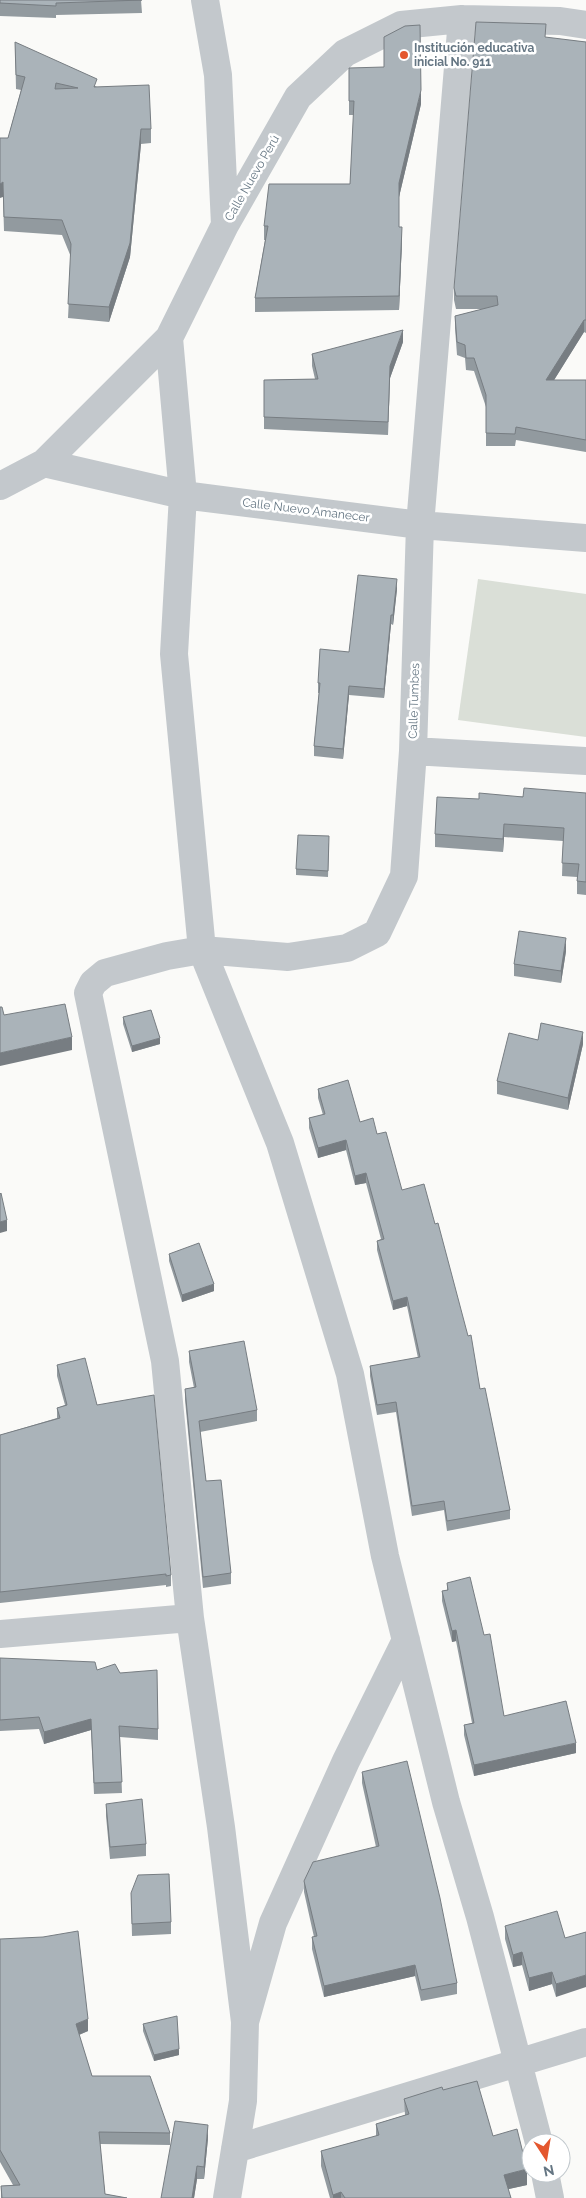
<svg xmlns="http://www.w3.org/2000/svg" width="586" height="2198" font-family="Raleway,sans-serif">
	<rect width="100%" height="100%" fill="#fafaf8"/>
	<path fill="#dadfd7" d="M 478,579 L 586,594 L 586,737 L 458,720 Z"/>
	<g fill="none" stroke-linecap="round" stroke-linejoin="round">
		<path stroke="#c3c8cc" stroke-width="28" d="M 205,0 L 218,75 L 225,225
			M 169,338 L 183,495 L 420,525 L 586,538
			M 44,463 L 183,495 L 174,654 L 202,950 L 280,1143 L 350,1374 L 385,1556 L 446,1802 L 480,1917 L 539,2143
			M 0,486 L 44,463 L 169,338 L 225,225 L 298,97 L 345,53 L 401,25 L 462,19 L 560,21 L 586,25
			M 413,751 L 586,761
			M 0,1634 L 190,1618
			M 245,2022 L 221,1827 L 190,1618 L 165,1361 L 88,993 L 93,983 L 105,973 L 167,956 L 202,950 L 288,957 L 347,948 L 377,933 L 404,876 L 413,751 L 420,525 L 462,19
			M 235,2149 L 586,2042
			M 545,2173 L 550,2198
			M 227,2198 L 243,2101 L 245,2022 L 273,1923 L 346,1761 L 406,1640"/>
	</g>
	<path fill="#929a9f" d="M 0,0 L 141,0 L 142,13 L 56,15 L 56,18 L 0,16 Z
		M 546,38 L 586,42 L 586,333 L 584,332 L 554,380 L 586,380 L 586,452 L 516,440 L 515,446 L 486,446 L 486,407 L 474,371 L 466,370 L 465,358 L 457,355 L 455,328 L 455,316 L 483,309 L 456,309 L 454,300 L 454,288 Z
		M 15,42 L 97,87 L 151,129 L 151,143 L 141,144 L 130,257 L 109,322 L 68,318 L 71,257 L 62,235 L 4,231 L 3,197 L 8,138 L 21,90 L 16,89 Z
		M 349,68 L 421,104 L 399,197 L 399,227 L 402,241 L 399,310 L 255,312 L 255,298 L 265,240 L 264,240 L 264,226 L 350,184 L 354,115 L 349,115 Z
		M 403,342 L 390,378 L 388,435 L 264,429 L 264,380 L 315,379 L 312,366 L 312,354 Z
		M 397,589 L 393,625 L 391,624 L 384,698 L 349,695 L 343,759 L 314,756 L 314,746 L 319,693 L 318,693 L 318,683 L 349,652 Z
		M 586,793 L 586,895 L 577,894 L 577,877 L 562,876 L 563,841 L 504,837 L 503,852 L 435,847 L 435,834 L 479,799 Z
		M 329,843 L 328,877 L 296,875 L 296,869 Z
		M 566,951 L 561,983 L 514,976 L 514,964 Z
		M 123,1017 L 160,1044 L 132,1052 L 123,1024 Z
		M 538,1040 L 583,1044 L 568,1110 L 497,1094 L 497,1081 Z
		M 318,1089 L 360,1122 L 377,1134 L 402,1190 L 480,1389 L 510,1510 L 510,1519 L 447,1531 L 444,1510 L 412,1516 L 396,1412 L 377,1415 L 370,1376 L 370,1366 L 418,1358 L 407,1306 L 393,1310 L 377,1250 L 377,1241 L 381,1239 L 366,1183 L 355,1185 L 346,1150 L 318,1158 L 309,1128 L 309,1118 L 323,1115 L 318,1098 Z
		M 169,1254 L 214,1291 L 182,1302 L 169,1261 Z
		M 189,1351 L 257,1410 L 257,1421 L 200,1432 L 206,1481 L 231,1573 L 231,1584 L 203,1588 L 185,1400 L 185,1389 L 194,1388 L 189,1362 Z
		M 57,1365 L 97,1405 L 171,1575 L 171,1586 L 166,1587 L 166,1585 L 0,1603 L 0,1435 L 57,1418 L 57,1408 L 65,1405 L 57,1376 Z
		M 447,1583 L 504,1716 L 576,1753 L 474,1776 L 464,1735 L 464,1725 L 472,1723 L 456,1641 L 452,1642 L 442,1601 L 442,1591 L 447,1590 Z
		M 0,1658 L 120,1673 L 158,1729 L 158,1740 L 120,1737 L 122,1793 L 94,1794 L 91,1730 L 44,1744 L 39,1729 L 0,1731 Z
		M 362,1772 L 457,1983 L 457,1994 L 421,2001 L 415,1976 L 324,1997 L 312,1949 L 312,1937 L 314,1937 L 304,1892 L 304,1881 L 376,1847 L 362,1783 Z
		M 106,1804 L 146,1844 L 146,1856 L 110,1859 L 106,1816 Z
		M 131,1893 L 171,1922 L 171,1934 L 132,1936 Z
		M 505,1926 L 565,1938 L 556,1997 L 552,1984 L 529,1991 L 522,1965 L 513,1967 L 505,1939 Z
		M 0,1939 L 88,2031 L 79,2035 L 92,2076 L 170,2133 L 170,2145 L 100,2144 L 105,2194 L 127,2198 L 1,2198 L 1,2186 L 13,2185 L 0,2162 Z
		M 143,2024 L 179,2055 L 154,2061 L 143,2031 Z
		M 443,2090 L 493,2136 L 527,2185 L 508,2189 L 511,2198 L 330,2198 L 321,2166 L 321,2151 L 376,2136 L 376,2124 L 405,2115 L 404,2099 Z
		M 208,2138 L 204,2179 L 197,2179 L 194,2198 L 161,2198 Z"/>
	<path fill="#777d82" d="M 421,90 L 421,104 L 399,197 L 399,183 Z
		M 141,129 L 141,144 L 130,257 L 109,322 L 109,307 Z
		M 3,182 L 3,197 L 0,198 L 0,184 Z
		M 402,227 L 402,241 L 399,310 L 399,296 Z
		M 584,320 L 584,332 L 546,393 L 546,380 Z
		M 403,330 L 403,342 L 390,378 L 388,435 L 390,366 Z
		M 397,579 L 397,589 L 393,625 L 393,615 Z
		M 391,615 L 391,624 L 384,698 L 384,689 Z
		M 349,686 L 349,695 L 343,759 L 343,749 Z
		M 504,824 L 504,837 L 503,852 L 503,839 Z
		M 566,938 L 566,951 L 561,983 L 561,971 Z
		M 583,1032 L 583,1044 L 568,1110 L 568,1098 Z
		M 72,1037 L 72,1050 L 0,1066 L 0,1053 Z
		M 160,1038 L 160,1044 L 132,1052 L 132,1046 Z
		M 346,1140 L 346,1150 L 318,1158 L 318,1148 Z
		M 366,1173 L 366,1183 L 355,1185 L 355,1176 Z
		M 7,1220 L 7,1231 L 0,1233 L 0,1222 Z
		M 214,1284 L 214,1291 L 182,1302 L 182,1295 Z
		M 407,1297 L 407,1306 L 393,1310 L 393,1301 Z
		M 456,1630 L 456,1641 L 452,1642 L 452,1631 Z
		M 91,1719 L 91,1730 L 44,1744 L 44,1732 Z
		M 576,1743 L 576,1753 L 474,1776 L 474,1765 Z
		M 522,1952 L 522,1965 L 513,1967 L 513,1955 Z
		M 415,1965 L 415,1976 L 324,1997 L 324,1986 Z
		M 552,1972 L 552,1984 L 529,1991 L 529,1978 Z
		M 586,1975 L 586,1987 L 556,1997 L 556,1984 Z
		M 88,2019 L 88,2031 L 76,2036 L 76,2024 Z
		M 179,2049 L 179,2055 L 154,2061 L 154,2055 Z
		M 208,2125 L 208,2138 L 204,2179 L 204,2167 Z
		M 197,2166 L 197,2179 L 194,2198 L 192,2198 Z
		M 527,2169 L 527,2185 L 504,2190 L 504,2175 Z
		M 341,2192 L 341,2198 L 333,2198 L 333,2195 Z"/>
	<path fill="#aab3b9" stroke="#777d82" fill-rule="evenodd" d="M 0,0 L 142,0 L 56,3 L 56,6 L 0,3 Z
		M 476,22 L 546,24 L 545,37 L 586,42 L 586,320 L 584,320 L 546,380 L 586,380 L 586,440 L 516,427 L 515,434 L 486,433 L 486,395 L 474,358 L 466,358 L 465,345 L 457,342 L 455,316 L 498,305 L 497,296 L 456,296 L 454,288 Z
		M 420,25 L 421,90 L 399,183 L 399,227 L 402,227 L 399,296 L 255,298 L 268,226 L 264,226 L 269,184 L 350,184 L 354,101 L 349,101 L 349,68 L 384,67 L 384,37 L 405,26 Z
		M 15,42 L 97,79 L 94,87 L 149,85 L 151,129 L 141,129 L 130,243 L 109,307 L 68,304 L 71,244 L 62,220 L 4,217 L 3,182 L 0,184 L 0,138 L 8,138 L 25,77 L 16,75 ZM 56,83 L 78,88 L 55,89 Z
		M 403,330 L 390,366 L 388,422 L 264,417 L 264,380 L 318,379 L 312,354 Z
		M 358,575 L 397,579 L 393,615 L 391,615 L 384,689 L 349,686 L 343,749 L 314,746 L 320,683 L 318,683 L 320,649 L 349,652 Z
		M 524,788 L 586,793 L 586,882 L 577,881 L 579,864 L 562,863 L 564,828 L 504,824 L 503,839 L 435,834 L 437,797 L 479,799 L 479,793 L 523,797 Z
		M 298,835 L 329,836 L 328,871 L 296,869 Z
		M 519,931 L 566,938 L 561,971 L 514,964 Z
		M 65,1004 L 72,1037 L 0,1053 L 0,1007 L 2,1007 L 4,1015 Z
		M 151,1010 L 160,1038 L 132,1046 L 123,1017 Z
		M 541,1023 L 583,1032 L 568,1098 L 497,1081 L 509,1033 L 538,1040 Z
		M 348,1080 L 360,1122 L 373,1118 L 377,1134 L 386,1132 L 402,1190 L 424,1184 L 435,1224 L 438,1223 L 468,1336 L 471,1335 L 480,1389 L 485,1388 L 510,1510 L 447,1521 L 444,1501 L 412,1506 L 396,1402 L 377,1405 L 370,1366 L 420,1357 L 407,1297 L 393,1301 L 377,1241 L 384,1239 L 366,1173 L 355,1176 L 346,1140 L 318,1148 L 309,1118 L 325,1114 L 318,1089 Z
		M 1,1193 L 7,1220 L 0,1222 L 0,1194 Z
		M 199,1243 L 214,1284 L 182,1295 L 169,1254 Z
		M 244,1341 L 257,1410 L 199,1421 L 206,1481 L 221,1480 L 231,1573 L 203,1577 L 185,1389 L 196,1387 L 189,1351 Z
		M 85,1358 L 97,1405 L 154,1395 L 171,1575 L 166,1576 L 166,1574 L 0,1592 L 0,1435 L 60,1418 L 57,1408 L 67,1405 L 57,1365 Z
		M 470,1577 L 484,1635 L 490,1634 L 504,1716 L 566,1701 L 576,1743 L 474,1765 L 464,1725 L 474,1723 L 456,1630 L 452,1631 L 442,1591 L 448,1590 L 447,1583 Z
		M 0,1658 L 95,1662 L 97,1670 L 115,1664 L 120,1673 L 157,1670 L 158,1729 L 119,1726 L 122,1782 L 94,1783 L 91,1719 L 44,1732 L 39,1717 L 0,1720 Z
		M 407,1761 L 440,1898 L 457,1983 L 421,1990 L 415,1965 L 324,1986 L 312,1937 L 317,1936 L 304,1881 L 313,1862 L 379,1846 L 362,1772 Z
		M 142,1799 L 146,1844 L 110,1847 L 106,1804 Z
		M 169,1874 L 171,1922 L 132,1924 L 131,1893 L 138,1875 Z
		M 557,1911 L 565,1938 L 586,1932 L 586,1975 L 556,1984 L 552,1972 L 529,1978 L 522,1952 L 513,1955 L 505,1926 Z
		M 78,1931 L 88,2019 L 76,2024 L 92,2076 L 150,2076 L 170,2133 L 99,2132 L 105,2194 L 127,2198 L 2,2198 L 1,2186 L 20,2185 L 0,2150 L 0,1939 L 43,1937 Z
		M 177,2016 L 179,2049 L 154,2055 L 143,2024 Z
		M 477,2081 L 493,2136 L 517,2129 L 527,2169 L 504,2175 L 511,2198 L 345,2198 L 341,2192 L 333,2195 L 321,2151 L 379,2135 L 376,2124 L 409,2114 L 404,2099 L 442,2087 L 443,2090 Z
		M 175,2121 L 208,2125 L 204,2167 L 197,2166 L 192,2198 L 161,2198 Z"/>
	<circle fill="#e4572e" stroke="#fff" stroke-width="2" cx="404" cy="55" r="5"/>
	<g text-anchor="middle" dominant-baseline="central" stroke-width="5" stroke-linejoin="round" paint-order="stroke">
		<g font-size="12" font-weight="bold" fill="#657683" stroke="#fff" text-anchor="start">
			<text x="414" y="48">Institución educativa<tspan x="414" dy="14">inicial No. 911</tspan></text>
		</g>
		<g font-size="12" fill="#657683" stroke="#fff">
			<text transform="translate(252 178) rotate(-60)">Calle Nuevo Perú</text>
			<text transform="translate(306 510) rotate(7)">Calle Nuevo Amanecer</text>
			<text transform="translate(414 701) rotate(-88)">Calle Tumbes</text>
		</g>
	</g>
	<g transform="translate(546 2158) rotate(168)"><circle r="24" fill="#ffffff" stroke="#c1c8cd"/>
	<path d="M0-4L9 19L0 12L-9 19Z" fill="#e4572e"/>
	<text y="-8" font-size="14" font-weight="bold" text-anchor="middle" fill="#657683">N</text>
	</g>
</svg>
